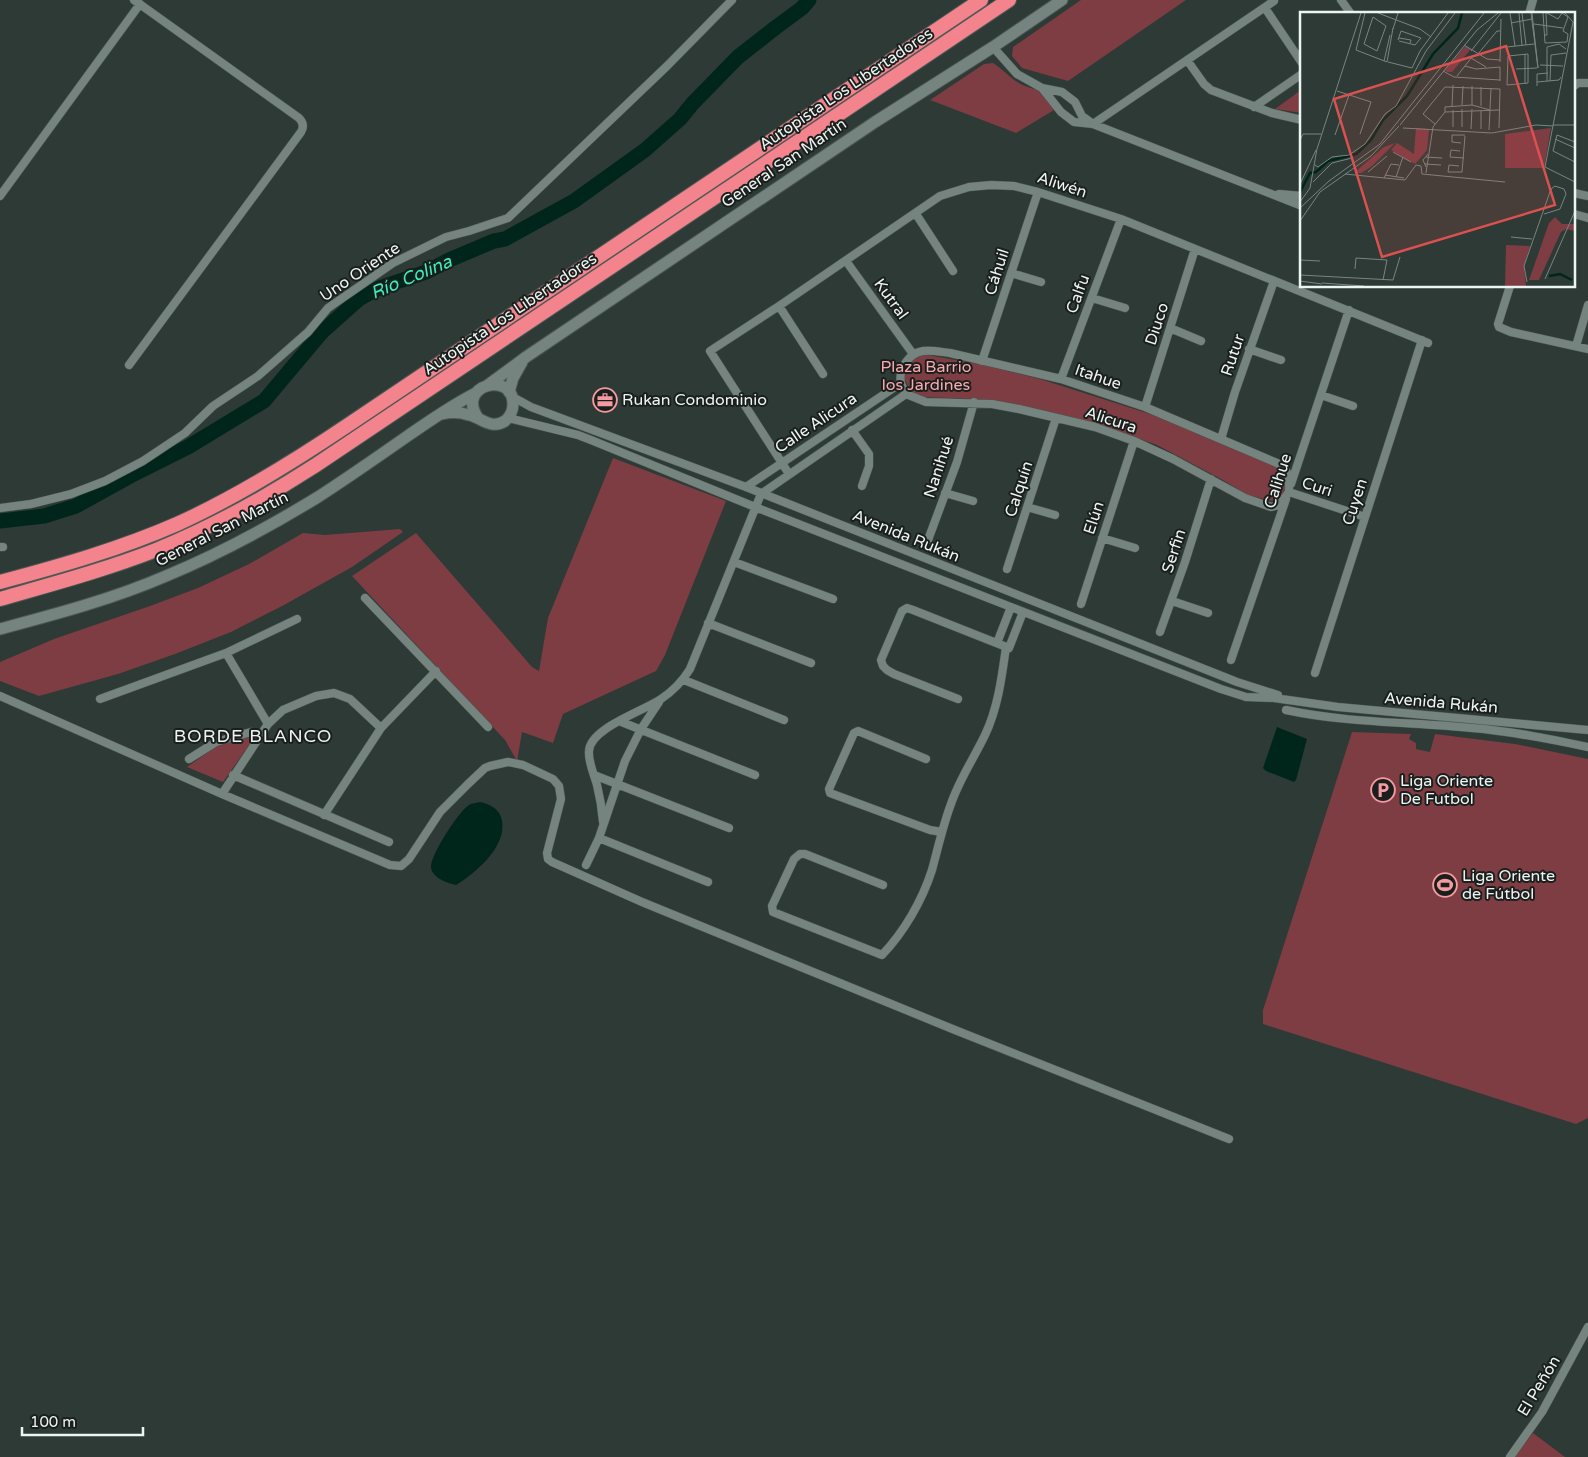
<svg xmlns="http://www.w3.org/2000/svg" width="1588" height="1457" font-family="'Varela Round',sans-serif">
	<rect width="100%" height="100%" fill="#2d3a35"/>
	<path fill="#7d3d43" d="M 1081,0 L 1186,0 L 1068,81 L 1022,68 L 1012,56 L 1013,47 Z
		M 993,63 C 998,66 1001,69 1006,73 C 1016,83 1025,87 1039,90 L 1054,110 L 1016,133 L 930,100 L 984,64 Z
		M 1302,82 L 1302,113 L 1275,109 L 1301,90 L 1299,84 Z
		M 922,354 L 984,365 L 1040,379 L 1197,429 L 1277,463 L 1288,480 L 1283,495 L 1272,501 L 1248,495 L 1221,479 L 1157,445 L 1092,422 L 993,400 L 924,397 L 916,394 L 910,390 L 905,380 L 905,370 L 912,358 Z
		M 613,458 L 726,501 L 665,655 L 656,671 L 563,714 L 553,743 L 522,732 L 517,761 L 505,740 L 352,576 L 416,533 L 532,667 L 539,671 L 548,618 Z
		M 400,529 L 403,532 L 352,567 L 284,605 L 231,632 L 175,654 L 118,674 L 39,696 L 0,681 L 0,662 L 54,639 L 150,606 L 198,588 L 249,564 L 303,533 L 325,535 Z
		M 1352,732 L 1411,734 L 1409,739 L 1416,743 L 1416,749 L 1430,752 L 1435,734 L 1515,744 L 1588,759 L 1588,1118 L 1576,1124 L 1263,1024 L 1263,1010 Z
		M 250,736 L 254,738 L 223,782 L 187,767 L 217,746 Z
		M 1533,1433 L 1565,1457 L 1514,1457 Z"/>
	<path fill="#00261b" d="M 1277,727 L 1307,739 L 1296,780 L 1294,782 L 1266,771 L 1263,768 Z
		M 480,802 C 489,804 498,808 501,817 C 510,844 476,873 456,885 C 447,883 433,878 431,868 C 429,857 459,811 469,805 C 472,803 477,803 480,802 Z"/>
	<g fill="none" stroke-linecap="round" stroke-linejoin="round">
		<path stroke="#00261b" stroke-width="15" d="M 0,521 L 44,516 L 76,506 L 134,474 L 188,447 L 264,401 L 322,332 L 359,299 L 379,288 L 426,272 L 449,260 L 494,241 L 505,239 L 574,201 L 645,150 L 680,119 L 693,103 L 738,57 L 775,28 L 802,8 L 809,0"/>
		<g stroke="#4d5854" stroke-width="9">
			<path id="street" d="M 1341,0 L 1351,14
				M 1265,8 L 1302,63
				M 1529,14 L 1533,0
				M 993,47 L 1017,74 L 1042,88 L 1062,92 L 1075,102 L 1082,116 L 1093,124 L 1302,206
				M 1187,60 L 1204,84 L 1211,90 L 1272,113 L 1302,120
				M 1574,86 L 1578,83 L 1588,83
				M 1042,88 L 1061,112 L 1074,122 L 1093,124 L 1274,1
				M 1254,107 L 1302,74
				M 1574,193 L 1588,196
				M 1279,194 L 1302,196
				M 0,196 L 140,4
				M 916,214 L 953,271
				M 1574,214 L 1588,218
				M 846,261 L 913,354
				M 1011,273 L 1041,282
				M 1510,286 L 1498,324 L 1499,327 L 1511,332 L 1588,349
				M 1092,298 L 1125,308
				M 779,306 L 823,374
				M 1170,328 L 1201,341
				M 1576,346 L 1588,305
				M 1249,349 L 1281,360
				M 982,361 L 1038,192
				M 129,365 L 301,132 C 304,127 303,122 299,118 L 134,0
				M 1061,379 L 1121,219
				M 906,394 C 905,391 902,387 901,383 C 898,369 909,353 923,351 C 932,350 941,352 950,353 L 1061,379 L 1145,407 L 1277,463 C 1291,473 1289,476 1289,492
				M 906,394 L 926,402 L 992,404 L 1019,409 L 1095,427 L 1134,441 L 1173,459 L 1245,498 L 1271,507 L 1279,505 L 1289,492
				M 1321,395 L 1353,406
				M 511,396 L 531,407 L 746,487 L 1237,682 L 1278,695
				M 1145,407 L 1195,249
				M 508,418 L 578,435 L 591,440 L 755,507 L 1221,689 L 1246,697 L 1274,698 L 1338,707 L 1588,730
				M 852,430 L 869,454 L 869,466 L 862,486
				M 1221,439 L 1235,392 L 1274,281
				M 789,474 L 710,351 L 779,306 L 940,196 L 969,187 L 991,185 L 1014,186 L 1038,192 L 1121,219 L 1428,343
				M 1291,484 L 1349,310
				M 746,487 L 901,383
				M 1289,492 L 1365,517
				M 945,493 L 973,501
				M 1027,507 L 1055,515
				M 0,508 L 31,504 L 71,494 L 105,481 L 143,461 L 185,433 L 213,406 L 258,376 L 308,332 L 328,308 L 393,263 L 446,237 L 469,231 L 508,218 L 667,66 L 732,0
				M 1102,538 L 1135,548
				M 928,540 L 957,462 L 974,402
				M 0,547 L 3,547
				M 734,562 L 833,599
				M 1007,569 L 1056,418
				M 365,598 L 488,727
				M 1172,601 L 1208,613
				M 1081,604 L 1134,441
				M 708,623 L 811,663
				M 1160,632 L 1185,562 L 1211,479
				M 997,643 L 1011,607
				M 226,653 L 268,724
				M 1231,660 L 1286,499
				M 1315,673 L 1422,340
				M 684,680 L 784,720
				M 0,696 L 222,794 L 390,865 L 401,866 L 409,859 L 440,812 L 468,784 L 485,768 L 490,766 L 508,762 L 523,765 L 553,779 L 559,786 L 561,799 L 547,853 L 548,859 L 552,862 L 642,902 L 955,1030 L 1229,1139
				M 100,699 L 226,653 L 297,619
				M 958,699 L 894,674 L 887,670 L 883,666 L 881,660 L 902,611 L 907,608 L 913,610 L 1009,648 L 1023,612
				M 1286,710 C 1347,723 1410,722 1472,728 C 1511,731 1550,739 1588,747
				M 619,721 L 755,775
				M 189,759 L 216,742 L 251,732 L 259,735
				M 926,759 L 858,731 L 854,733 L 829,789 L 830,793 L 930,830 L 942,832
				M 233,775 L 389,842
				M 594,775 L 729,828
				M 222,794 L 268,724 L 283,710 L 316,696 L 334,693 L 350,699 L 381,728
				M 324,815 L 381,728 L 436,671
				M 603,822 C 602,809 600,797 597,785 C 594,774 588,762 589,751 C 590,728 644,711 661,699 C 673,691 682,682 690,669 L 761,494 L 906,394
				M 599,838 L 708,882
				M 586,865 L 599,838 L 625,761 L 641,729 L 659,702
				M 883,885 L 805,854 L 800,854 L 794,859 L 772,906 L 773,912 L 882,955 C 904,932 922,901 932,870 C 938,848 943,825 951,804 C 959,780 974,758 985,735 C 998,708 1002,676 1006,647
				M 1510,1457 L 1542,1412 L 1588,1327"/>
		</g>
		<g stroke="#4d5854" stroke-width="13">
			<path id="secondary" d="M 488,385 L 526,357 L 875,122 L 993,47 L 1062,0
				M 509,392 L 513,378 L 522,362
				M 442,414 C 451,412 460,412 469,415 C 482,418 491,430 505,421 C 510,417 513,410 513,404 C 513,370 455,385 478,418
				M 0,629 C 56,614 113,599 166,576 C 219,554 269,527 318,497 C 349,477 379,456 409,435 C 431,420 452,405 476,393"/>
		</g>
		<g stroke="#4d5854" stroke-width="16">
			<path id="highway" d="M 0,582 C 60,566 120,549 177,524 C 237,497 293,462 348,425 L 981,0
				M 0,599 C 52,584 105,570 156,550 C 212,527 265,498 316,465 L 1009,0"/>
		</g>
		<use href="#street" stroke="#75847e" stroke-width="8"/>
		<use href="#secondary" stroke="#75847e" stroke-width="11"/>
		<use href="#highway" stroke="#f3838d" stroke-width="14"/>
	</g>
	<defs>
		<g id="office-ring" transform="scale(1.25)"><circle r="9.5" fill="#1a1f1d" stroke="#f49aa1" stroke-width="1.5"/><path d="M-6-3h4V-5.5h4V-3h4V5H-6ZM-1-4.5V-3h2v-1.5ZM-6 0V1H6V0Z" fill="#f49aa1"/></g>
		<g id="parking-ring" transform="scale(1.25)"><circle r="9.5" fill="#1a1f1d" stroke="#f49aa1" stroke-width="1.5"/><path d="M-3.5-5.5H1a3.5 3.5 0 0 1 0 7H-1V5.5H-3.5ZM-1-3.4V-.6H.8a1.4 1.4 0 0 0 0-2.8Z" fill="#f49aa1"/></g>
		<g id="stadium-ring" transform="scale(1.25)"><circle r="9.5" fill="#1a1f1d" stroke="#f49aa1" stroke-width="1.5"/><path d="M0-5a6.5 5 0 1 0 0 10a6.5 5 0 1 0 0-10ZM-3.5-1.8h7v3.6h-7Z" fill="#f49aa1"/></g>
	</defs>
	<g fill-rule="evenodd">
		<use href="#office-ring" x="605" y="400"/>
		<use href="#parking-ring" x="1383" y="790"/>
		<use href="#stadium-ring" x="1445" y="885"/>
	</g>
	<g text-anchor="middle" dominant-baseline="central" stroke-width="4" stroke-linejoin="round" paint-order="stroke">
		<g font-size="16" fill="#edf5f2" stroke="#1a1f1d">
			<text transform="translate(846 89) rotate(-34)">Autopista Los Libertadores</text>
			<text transform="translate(784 163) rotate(-34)">General San Martín</text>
			<text transform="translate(1062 185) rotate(18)">Aliwén</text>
			<text transform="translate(360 272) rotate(-34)">Uno Oriente</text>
			<text transform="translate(997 272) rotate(-72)">Cáhuil</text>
			<text transform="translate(1078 294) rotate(-70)">Calfu</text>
			<text transform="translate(891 299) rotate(54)">Kutral</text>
			<text transform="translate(510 314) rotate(-34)">Autopista Los Libertadores</text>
			<text transform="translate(1157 324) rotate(-72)">Diuco</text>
			<text transform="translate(1233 355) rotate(-71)">Rutur</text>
			<text transform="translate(1098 377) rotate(19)">Itahue</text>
			<text transform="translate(1111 420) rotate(18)">Alicura</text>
			<text transform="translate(816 423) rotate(-34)">Calle Alicura</text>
			<text transform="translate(939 467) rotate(-72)">Nanihué</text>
			<text transform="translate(1278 481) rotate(-72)">Calihue</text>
			<text transform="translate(1317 487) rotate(18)">Curi</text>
			<text transform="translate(1019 489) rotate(-72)">Calquín</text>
			<text transform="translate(1355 502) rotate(-72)">Cuyen</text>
			<text transform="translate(1094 518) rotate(-72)">Elún</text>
			<text transform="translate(222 529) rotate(-27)">General San Martín</text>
			<text transform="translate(906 536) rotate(22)">Avenida Rukán</text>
			<text transform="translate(1174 551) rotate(-72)">Serfin</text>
			<text transform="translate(1441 703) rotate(5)">Avenida Rukán</text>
			<text transform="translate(1539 1386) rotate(-59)">El Peñón</text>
		</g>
		<g font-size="16" fill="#faaaaf" stroke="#1a1f1d">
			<text x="926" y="367">Plaza Barrio<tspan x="926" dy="18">los Jardines</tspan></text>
		</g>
		<g font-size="16" fill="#edf5f2" stroke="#1a1f1d" text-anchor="start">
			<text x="622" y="400">Rukan Condominio</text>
			<text x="1400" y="781">Liga Oriente<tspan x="1400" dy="18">De Futbol</tspan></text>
			<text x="1462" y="876">Liga Oriente<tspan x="1462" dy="18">de Fútbol</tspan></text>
		</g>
		<g font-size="18" font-style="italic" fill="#3eeebb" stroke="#1a1f1d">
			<text transform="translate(411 277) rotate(-23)">Río Colina</text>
		</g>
		<g font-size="18" letter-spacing="1" fill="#edf5f2" stroke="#1a1f1d">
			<text x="253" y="736">BORDE BLANCO</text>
		</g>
	</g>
	<g transform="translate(1300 12)">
		<rect width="275" height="275" fill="#2d3a35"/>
		<path d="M 165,34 L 171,37 L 152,60 L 147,60 L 145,58 ZM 116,116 L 129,117 L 127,138 L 115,152 L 91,138 L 97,131 L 114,142 ZM 251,116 L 244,156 L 205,156 L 205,122 ZM 95,131 L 72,154 L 61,161 L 54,161 L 84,135 ZM 255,205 L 262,212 L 275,212 L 275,219 L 266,217 L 261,220 L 239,268 L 229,268 L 249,211 ZM 206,233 L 230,234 L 224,254 L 226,274 L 205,274 Z" fill="#7d3d43"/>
		<path fill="none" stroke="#00261b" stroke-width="2.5" d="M 0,180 L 10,161 L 16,160 L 28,149 L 56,142 L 71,128 L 83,108 L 107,84 L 133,42 L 158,16 L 162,1M 249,264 L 260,262 L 272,268"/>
		<path fill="none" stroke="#7a8581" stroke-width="1" d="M 65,1 L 56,38 L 87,50 L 93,16M 78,1 L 120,17 L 131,25M 210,1 L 215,34M 219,1 L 222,34M 222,1 L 226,33M 231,1 L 238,56 L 232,1M 243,1 L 245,31 L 267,30 L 268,22 L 263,19 L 268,5 L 262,1 L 258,7 L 247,1M 265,1 L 273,10 L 245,155 L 275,170M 73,5 L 64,32 L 77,39M 73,5 L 86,14 L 77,39M 211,11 L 232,7M 234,12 L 263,16M 93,17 L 98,1M 244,23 L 247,23 L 246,1M 99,26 L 111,28 L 110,31M 98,28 L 101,19 L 121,26 L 115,33 L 99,29M 164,33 L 187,47 L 200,48M 207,35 L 234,32M 171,39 L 201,1M 178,42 L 197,19 L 200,19M 228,42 L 228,71 L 207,73 L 208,44 ZM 251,43 L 266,41M 171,46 L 186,55M 84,49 L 90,23M 88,50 L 112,56 L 120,39 L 148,1M 200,50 L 201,7M 240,53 L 263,54M 165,54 L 176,57 L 200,55 L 200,69M 216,57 L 237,56M 143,59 L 154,65 L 200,68M 157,64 L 172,45M 247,69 L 247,35 L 259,32 L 266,37M 250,69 L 251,43M 237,70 L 259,68 L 261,65M 225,72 L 225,42M 237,74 L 237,62 L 248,61M 37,79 L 71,90 L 60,122M 162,93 L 163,74M 172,93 L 172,74M 152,94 L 153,73M 181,94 L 181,75M 145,100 L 199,98M 135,112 L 123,102 L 145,75 L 200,77M 100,113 L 177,18 L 198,1M 253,113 L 275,113M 153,115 L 153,98M 162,115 L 162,97M 103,116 L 192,121 L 236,113 L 253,114M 199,116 L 200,77M 171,117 L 172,97M 181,117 L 181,99M 189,118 L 191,76M 35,123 L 49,83M 255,127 L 275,136M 0,128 L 3,122 L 21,122M 275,130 L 257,123 L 253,139 L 275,150M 161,131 L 152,130 L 152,123 L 165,123M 160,139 L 151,138 L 150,145 L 164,146M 93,140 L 111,150M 126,145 L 142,146M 125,152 L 141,153M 15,153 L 18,155 L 32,145 L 49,143 L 65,132 L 85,102 L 96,94 L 126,39 L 155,1M 159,154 L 149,153 L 148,160 L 162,160 L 165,124M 126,155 L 123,148 L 128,142M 68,160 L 87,144M 126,161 L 133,115 L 145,100 L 145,95 L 172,93 L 190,98M 45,162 L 105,168 L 116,153 L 121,154 L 122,162 L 205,170M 85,163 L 104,166M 96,165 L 103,145M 84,166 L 91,152 L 99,153M 13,170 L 32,151 L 52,146M 0,172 L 16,138M 0,190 L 10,176 L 17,137 L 61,1M 0,196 L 29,169 L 80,132 L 184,1M 0,209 L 20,180 L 71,144 L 99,114M 211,225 L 232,227M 0,248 L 20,249M 55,257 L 56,246 L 87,248 L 83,268M 0,263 L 93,268 L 100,245M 245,267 L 275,199M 0,269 L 22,272M 227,270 L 224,254 L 251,177 L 255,174 L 264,177 L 266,182 L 260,197 L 244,202M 22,271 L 64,274"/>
		<path fill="#db5150" fill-opacity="0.15" stroke="#db5150" stroke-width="2.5" d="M 206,34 L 255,193 L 82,245 L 34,87 Z"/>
		<rect width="275" height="275" fill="none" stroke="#edf5f2" stroke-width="2.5"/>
	</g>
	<path d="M22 1427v8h121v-8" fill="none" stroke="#edf5f2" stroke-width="2.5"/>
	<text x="30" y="1427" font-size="15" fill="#edf5f2" stroke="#1a1f1d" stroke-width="4" paint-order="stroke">100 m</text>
</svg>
